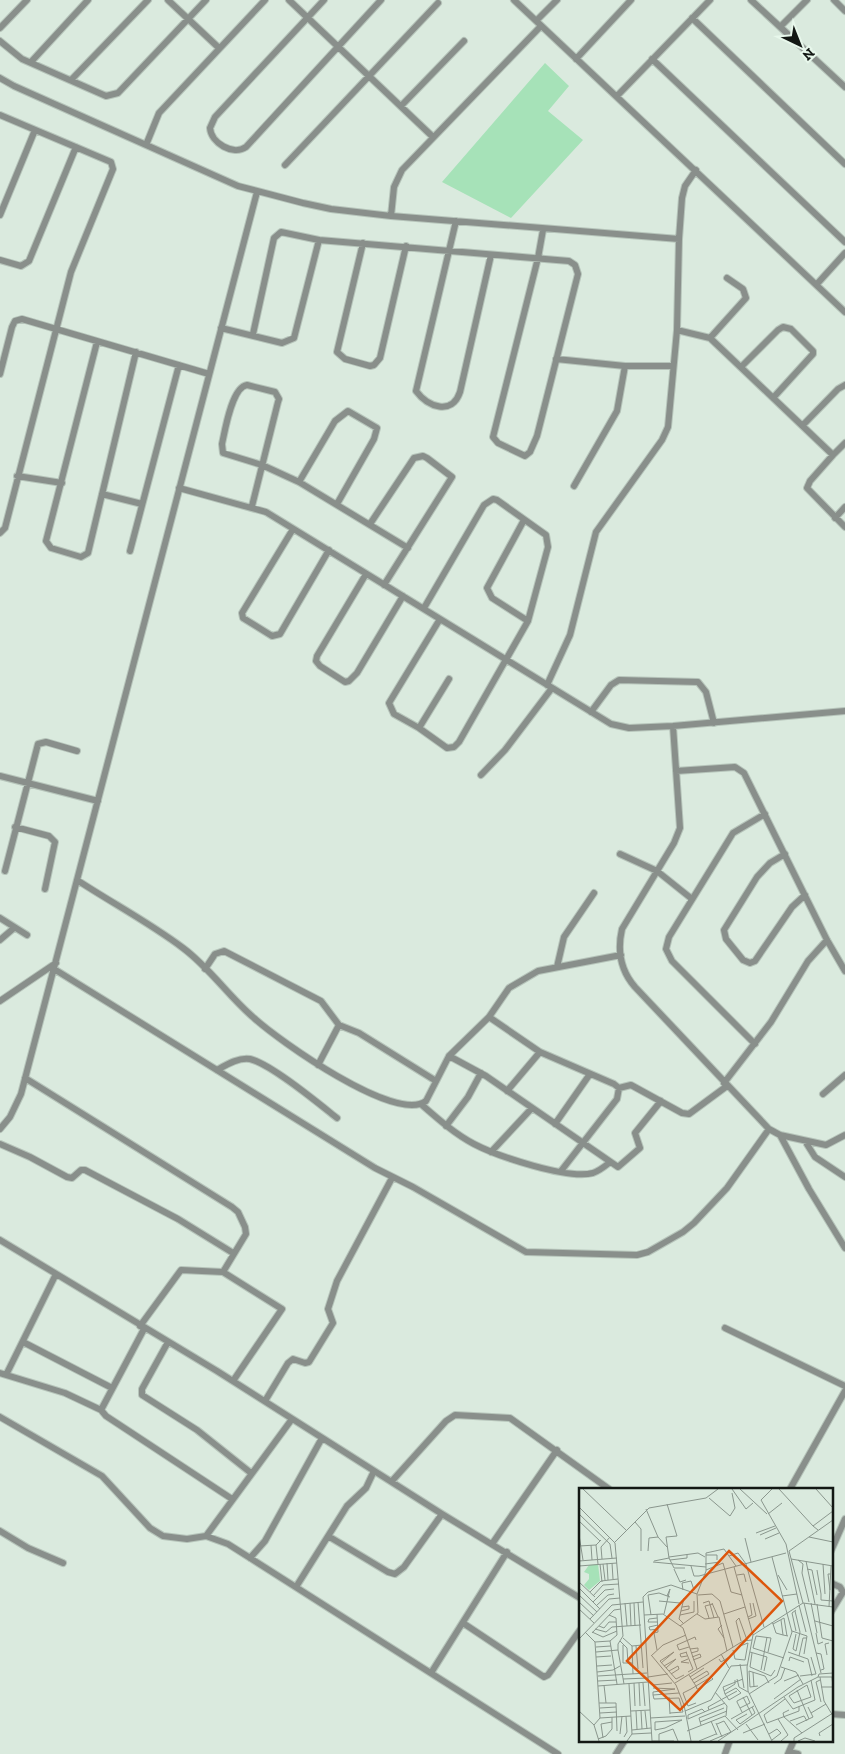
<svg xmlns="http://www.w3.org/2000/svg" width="845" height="1754" font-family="'Zilla Slab',serif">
	<rect width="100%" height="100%" fill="#daeade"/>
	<path fill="#a6e2b8" d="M 545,63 L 569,86 L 548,111 L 583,140 L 511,218 L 442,182 Z"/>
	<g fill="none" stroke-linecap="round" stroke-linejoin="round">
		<g stroke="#b6c4ba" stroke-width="8">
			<path id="minor" d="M 168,0 L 219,48
				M 289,0 L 433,137
				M 324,0 L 215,117 L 210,128 C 211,143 233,156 246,147 L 381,0
				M 514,0 L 845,312
				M 751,0 L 845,87
				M 834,0 L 845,11
				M 692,18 L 845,164
				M 536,21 L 557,0
				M 780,27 L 807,0
				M 0,28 L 27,0
				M 0,41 L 22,59 L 106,96 L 118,93 L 206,0
				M 576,59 L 631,0
				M 652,59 L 845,242
				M 31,62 L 88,0
				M 0,78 L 14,86 L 238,186 L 303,203 L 331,209 L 391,216 L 679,239
				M 72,79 L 148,0
				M 617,96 L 710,0
				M 401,106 L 464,41
				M 0,115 L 111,162 L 113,169 L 71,272 L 5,528 L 0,533
				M 146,145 L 159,113 L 265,0
				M 285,165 L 438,3
				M 0,215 L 35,130
				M 391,216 L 394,187 L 402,170 L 541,26
				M 456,221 L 416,391 C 428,407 452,416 460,392 L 491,255
				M 363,243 L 337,352 L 345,359 L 370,366 L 374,365 L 380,358 L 406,246
				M 0,260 L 21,266 L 29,261 L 76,147
				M 817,284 L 845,253
				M 221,328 L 282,343 L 294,338 L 319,240
				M 677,330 L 710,338 L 833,455 L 810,481 L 807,488 L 845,527
				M 253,334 L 274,238 L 281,232 L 319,240 L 569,261 L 575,265 L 578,274 L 537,436 L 530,452 L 525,456 L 498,443 L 493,437 L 538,258 L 543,230
				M 710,338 L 746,298 L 743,289 L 727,278
				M 97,342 L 46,541 L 51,548 L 81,557 L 88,553 L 136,352
				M 556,359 L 625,366 L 673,366
				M 741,367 L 778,330 L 783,327 L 791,329 L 813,351 L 813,354 L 773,398
				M 0,374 L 12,327 L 15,321 L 22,319 L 209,374
				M 803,425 L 838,389 L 845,385
				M 833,455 L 845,443
				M 17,476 L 62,483
				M 299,482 L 335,421 L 348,411 L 377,428 L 374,439 L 337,504
				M 574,486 L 617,411 L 625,366
				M 179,488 L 266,512 L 611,724 L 629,728 L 673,726 L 845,711
				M 102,494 L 142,504
				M 252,506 L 278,402 L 279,399 L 275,392 L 247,385 C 232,387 225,430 222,444 L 223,453 L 262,465 L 299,482 L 408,548
				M 835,518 L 845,507
				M 524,520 L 487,588 L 492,598 L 528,621
				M 370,524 L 414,458 L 423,456 L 427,458 L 452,477 L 384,585
				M 293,529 L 242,613 L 243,618 L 272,636 L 280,634 L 329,550
				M 130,551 L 179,365
				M 366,574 L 317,656 L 316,661 L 320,666 L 345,682 L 349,681 L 357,673 L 403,596
				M 424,608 L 484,505 L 493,499 L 497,500 L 546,535 L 548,547 L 528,621 L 459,742 L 454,747 L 447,748 L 419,728 L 394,714 L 389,703 L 440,619
				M 547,685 L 570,635 L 596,532 L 662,440 L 668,427 L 677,330 L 679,239 L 682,198 L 685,186 L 696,170
				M 591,712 L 611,685 L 619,680 L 698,682 L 706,692 L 714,723
				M 673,726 L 680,828 L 674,843 L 622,929 C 617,951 621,971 635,987 L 769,1129 L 780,1135 L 826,1145 L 845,1135
				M 419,728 L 449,679
				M 676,771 L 735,767 L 744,773 L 827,940 L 845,971
				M 481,775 L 505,750 L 552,688
				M 0,776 L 98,801
				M 15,827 L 49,836 L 55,842 L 45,889
				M 620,854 L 657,871 L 692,899
				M 785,854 L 770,863 L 757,877 L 724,930 L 726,939 L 743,960 L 750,963 L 755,961 L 792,907 L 805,895
				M 5,871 L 38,744 L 46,742 L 77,751
				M 77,880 C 112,903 150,923 183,948 C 210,968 229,997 254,1018 C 278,1040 396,1124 426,1101 L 449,1056 L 489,1017 L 509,988 L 538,971 L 621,955
				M 0,918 L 27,935
				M 0,940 L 14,928
				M 557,967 L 564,937 L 594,893
				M 54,969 L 375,1168 L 413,1187 L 526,1252 L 637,1255 L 648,1252 L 683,1232 L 694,1223 L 727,1188 L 769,1129
				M 205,969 L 215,954 L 224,951 L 321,1001 L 339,1025 L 318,1065
				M 0,1001 L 56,963
				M 489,1017 L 540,1052 L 614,1084 L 619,1088 L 617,1099 L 561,1171
				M 339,1025 L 359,1033 L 436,1081
				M 755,1044 L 672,961 L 666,949 L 669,937 L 733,833 L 765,814
				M 449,1056 L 486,1076 L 618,1167 L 640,1148 L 635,1133 L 661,1101
				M 217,1070 C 226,1065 239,1057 250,1059 C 271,1064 318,1103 337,1118
				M 25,1078 L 232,1207 L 238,1212 L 245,1227 L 246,1234 L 223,1272 L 181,1270 L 140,1326
				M 724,1083 L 771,1022 L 808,961 L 827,940
				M 619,1088 L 631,1085 L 682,1113 L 689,1114 L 727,1086
				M 507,1091 L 540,1052
				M 823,1094 L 845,1075
				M 422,1105 C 438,1119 455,1134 474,1144 C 497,1156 568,1180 593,1173 C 599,1171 604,1167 609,1163
				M 555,1124 L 590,1074
				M 446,1126 L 468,1097 L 481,1073
				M 0,1129 L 10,1117 L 21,1094 L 257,192
				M 780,1135 L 809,1189 L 845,1248
				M 805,1141 L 815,1157 L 845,1177
				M 0,1144 L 30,1157 L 67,1177 L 72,1178 L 81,1170 L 85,1170 L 178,1219 L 233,1253
				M 491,1152 L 532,1108
				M 0,1240 L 217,1371 L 442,1514 L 580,1598
				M 223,1272 L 282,1309 L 233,1381
				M 725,1328 L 845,1386
				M 144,1329 L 101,1410 L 106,1416 L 232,1499
				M 23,1342 L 112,1388
				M 168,1342 L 142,1389 L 142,1395 L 197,1430 L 251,1473
				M 0,1373 L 65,1393 L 101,1410
				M 7,1373 L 56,1274
				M 265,1401 L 288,1363 L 293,1359 L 305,1363 L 309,1362 L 333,1323 L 328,1309 L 337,1281 L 392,1178
				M 0,1417 L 102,1476 L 150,1528 L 163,1536 L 187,1539 L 206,1536 L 228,1544 L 558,1754
				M 392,1481 L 446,1421 L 455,1415 L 510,1418 L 609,1489
				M 790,1489 L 845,1391
				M 0,1531 L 28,1548 L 63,1563
				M 206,1536 L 292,1419
				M 328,1536 L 388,1572 L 395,1574 L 404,1567 L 442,1514
				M 492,1544 L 557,1450
				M 831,1551 L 845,1519
				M 250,1558 L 265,1541 L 322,1438
				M 831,1583 L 840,1587 L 843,1592 L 831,1612
				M 296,1587 L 347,1506 L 366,1488 L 374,1471
				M 463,1623 L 544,1677 L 548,1675 L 580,1630
				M 431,1673 L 507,1552
				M 831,1714 L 845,1715
				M 789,1752 L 798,1754
				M 616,1754 L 625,1740
				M 725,1754 L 730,1740
				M 788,1754 L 794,1740"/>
		</g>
		<use href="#minor" stroke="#898f8b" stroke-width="6"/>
	</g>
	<g transform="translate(579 1488)">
		<rect width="254" height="254" fill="#daeade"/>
		<path d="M 19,76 L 21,93 L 10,102 L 5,97 L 10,91 L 10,86 L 5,84 L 10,77 Z" fill="#a6e2b8"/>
		<path fill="none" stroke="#8a968d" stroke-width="1" d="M 4,1 L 47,42M 153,1 L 167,21 L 174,15M 161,1 L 188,26M 193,1 L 182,12 L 207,56 L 220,116M 200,1 L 234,38M 237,1 L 254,20M 130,10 L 151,28 L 156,20 L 153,5M 88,16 L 98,48 L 87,49 L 90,70 L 95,80 L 106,80M 0,19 L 36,55 L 44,148 L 39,156 L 39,162 L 45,196M 67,21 L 79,49 L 88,59M 0,26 L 31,56 L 33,70M 189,26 L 203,15M 254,32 L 210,63 L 224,115 L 254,119M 0,33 L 21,53M 56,34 L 62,41 L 62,63M 239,42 L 234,38 L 254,23M 177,45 L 196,38M 0,47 L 4,72M 181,47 L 197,40M 230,49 L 254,54M 166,50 L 172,74M 186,51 L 200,45M 36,54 L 70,20 L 127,10 L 139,1M 12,57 L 13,72M 17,57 L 19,76M 0,58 L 17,57 L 22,52M 69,63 L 70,50 L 79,49M 127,67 L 138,67 L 138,72M 150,68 L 159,65 L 167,76M 90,69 L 119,65 L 126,69M 23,71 L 22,59 L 31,49M 212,71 L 254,78M 91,72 L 108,70 L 108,66M 219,72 L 224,76 L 223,85 L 230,114M 0,73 L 38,70M 75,73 L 90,70M 227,73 L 236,116M 74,74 L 127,79M 28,75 L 29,92M 33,75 L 34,91M 21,76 L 23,94M 24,76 L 26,92M 126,76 L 141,74M 167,76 L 185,139M 244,76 L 246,106M 0,78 L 38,75M 112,78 L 115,88 L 120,88 L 207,65M 155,79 L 174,147M 95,81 L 101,94 L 107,92M 228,81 L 233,82 L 238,107M 127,82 L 144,75 L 152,104 L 163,107M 238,82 L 242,106M 158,87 L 165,86 L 167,94M 199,87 L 208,102M 0,94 L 16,109M 0,100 L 21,121M 104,102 L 103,95 L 112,93 L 115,102M 251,102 L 249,86 L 252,86M 11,104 L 22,93 L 39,91M 242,106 L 242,112 L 254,113M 0,107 L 18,124M 119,107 L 133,106 L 141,113 L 154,159M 14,108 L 24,97 L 40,96M 203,108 L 218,106M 80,113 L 101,115M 0,114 L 15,128M 14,114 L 26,102 L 35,101M 59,114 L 64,180M 46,115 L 48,138M 51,115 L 52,138M 55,115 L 56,138M 124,115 L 130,113 L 135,130M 133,115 L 139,129M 225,115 L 242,185M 232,115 L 238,145M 238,116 L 243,150 L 254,153M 18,117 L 29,107 L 35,106M 220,117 L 227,144M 250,119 L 252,78M 0,121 L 15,135M 217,122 L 213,125 L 217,143M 102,123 L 110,121 L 110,118 L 103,119M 216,123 L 221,144 L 217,163 L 214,161 L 217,146M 85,126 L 91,101 L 88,108M 118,126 L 126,131 L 140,129 L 148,163M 145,126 L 166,119M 65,127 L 84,126 L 104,140 L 118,181M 72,127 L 69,107 L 80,105 L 91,109M 101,127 L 115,124 L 115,113M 169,129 L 173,127 L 171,115M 78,130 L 70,131 L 69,134 L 79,134M 130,130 L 126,118 L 134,116M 160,130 L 157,133 L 162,153M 160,130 L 168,152M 11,131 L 30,111 L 41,110M 169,131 L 177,128 L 174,115M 202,132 L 204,147 L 209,148M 236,133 L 254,138M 193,134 L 194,136 L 205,130 L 208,148M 104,135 L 100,131 L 105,110M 194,136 L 197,145 L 204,147M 79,137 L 70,139 L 71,142 L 79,141M 143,137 L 139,141 L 145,150M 20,138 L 25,140 L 30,134 L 37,134M 101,138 L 119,125 L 118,106 L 127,83 L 127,65 L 145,61 L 157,78M 16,141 L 27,144 L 33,139 L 62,137M 213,143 L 228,148 L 225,166M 6,144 L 16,154 L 21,230 L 15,237M 13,144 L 24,149 L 38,143M 13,145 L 35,122 L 42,121M 237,145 L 239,156 L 244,154M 44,150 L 53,158 L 63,157M 0,151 L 33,117 L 64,114M 31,153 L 38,196M 41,153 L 48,160 L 49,175M 16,154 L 31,153 L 38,147 L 37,130 L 30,127M 44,157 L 44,175 L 54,175M 53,158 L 54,186M 57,158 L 59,181M 17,159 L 32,158M 110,159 L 100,162 L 98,157 L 116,149 L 117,152M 111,161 L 119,160 L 119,163 L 112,165M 78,162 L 75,145 L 79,144 L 78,126M 154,162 L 156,171 L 166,172 L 169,155 L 161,158M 17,164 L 39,162M 95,164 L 81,173 L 97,191 L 105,187M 107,164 L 114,181 L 109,184M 108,164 L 101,166 L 102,169 L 108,168M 171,164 L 188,169 L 185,183M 189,164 L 192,150 L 177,148 L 174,160 L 205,170M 209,164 L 229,171 L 233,188M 173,165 L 171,179 L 192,188 L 196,182M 237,165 L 242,166 L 245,181 L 242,182M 142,166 L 150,180M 248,167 L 246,156 L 250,155M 72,168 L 84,157 L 107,147M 73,168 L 97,197 L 105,217 L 112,253M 220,168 L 224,150 L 228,150M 17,169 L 32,168M 113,169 L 121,166 L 122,169 L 114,172M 109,171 L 102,174 L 110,175M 140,171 L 142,174 L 152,168M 210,173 L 211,169 L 225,174M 82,175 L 95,164M 161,176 L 165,200M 18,178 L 33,177M 85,178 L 97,171 L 87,180M 202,179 L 217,184 L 224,196M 182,182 L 188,149M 90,183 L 99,178 L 100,181 L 92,186M 18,184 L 34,182 L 41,178M 174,184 L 175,199M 110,187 L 115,195 L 117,198 L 118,201 L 119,201 L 134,191 L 132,189 L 112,201 L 104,205 L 109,218 L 117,215M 19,188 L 68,185M 221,188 L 237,186 L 232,169M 69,189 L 89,186M 111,189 L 125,180M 239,189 L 240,186 L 254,185M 241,189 L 245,213 L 254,228M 44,191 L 69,190M 158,191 L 160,199 L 169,204M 113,192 L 128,183 L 130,186 L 115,195M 241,192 L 237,194 L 242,214M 19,193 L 38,192M 205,193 L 220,187M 55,195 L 56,218M 60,195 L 61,218M 64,195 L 66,218M 96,195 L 164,153 L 173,152M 195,196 L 202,191 L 206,180M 25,197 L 27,215M 74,197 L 93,195M 228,197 L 232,209 L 215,215 L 210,208 ZM 19,198 L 69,194M 179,198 L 171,199 L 170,183 L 186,188 L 190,195M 242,199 L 254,199 L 253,189M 74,200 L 96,201 L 74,204 L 74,207M 218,202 L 230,231M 145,203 L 156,196 L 156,192M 136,204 L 148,218 L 147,228M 146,206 L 157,200 L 162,205 L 150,212 L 146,206 L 144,199 L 164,191M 170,206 L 198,188 L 213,144 L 193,69M 74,207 L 75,211 L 100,210 L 104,224 L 91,225M 74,207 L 100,205M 90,209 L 91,226M 164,209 L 173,227M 205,209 L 214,221 L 236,212 L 232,192M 195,211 L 222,191M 206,211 L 185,227 L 188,235 L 220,223 L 220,218M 20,215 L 37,215 L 38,243M 229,219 L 232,225 L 247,216M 21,220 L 37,219M 161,220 L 171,215 L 168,208 L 158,213 L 158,214 L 163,224M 130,222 L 129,219 L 158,203M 210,222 L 204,225 L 205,229 L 223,245M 0,223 L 15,237 L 20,253M 52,223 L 71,222M 57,223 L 58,241M 62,223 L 63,241M 66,223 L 68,241M 106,223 L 132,212 L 152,178 L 168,177M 21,225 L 38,224M 168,226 L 157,232 L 161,236 L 176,225 L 173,219M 21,230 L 52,228M 71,230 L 106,228M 109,231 L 146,215M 109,231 L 109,227 L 123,221 L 126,224M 152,231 L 175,218M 199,231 L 209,247 L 202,253M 103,232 L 86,240 L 76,242 L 76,234 ZM 132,233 L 138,247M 211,233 L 225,228 L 228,233M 121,234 L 148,223M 137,235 L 143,249M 167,236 L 179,252M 122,237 L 120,230 L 145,220M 217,237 L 234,229 L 232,225M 53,242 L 72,240M 108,243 L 146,228 L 159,242M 164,245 L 186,236M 41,246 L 43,228M 53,246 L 72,245M 190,246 L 198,241 L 202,245 L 193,252M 241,248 L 240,245 L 254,236M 45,249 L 48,244 L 47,228M 24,250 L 22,236 L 33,234M 19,251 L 27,248 L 33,241 L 33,229M 48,253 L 53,246 L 50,196M 80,253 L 80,246 L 94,241 L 99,253M 95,253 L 73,253 L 64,109 L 69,104 L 92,97 L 118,106M 120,253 L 137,246M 131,253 L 152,244 L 145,233 L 138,236M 139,253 L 219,199 L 239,189 L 254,189M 193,253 L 169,203 L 168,179 L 174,147 L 224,115M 215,253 L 215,250 L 254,225M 219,253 L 226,250 L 236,253"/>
		<path fill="#dd560c" fill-opacity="0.15" stroke="#dd560c" stroke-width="2.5" d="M 150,63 L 203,113 L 101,222 L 48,173 Z"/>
		<rect width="254" height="254" fill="none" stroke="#131814" stroke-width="2.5"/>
	</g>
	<g transform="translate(800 45) rotate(137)" stroke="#e7f7eb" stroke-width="4" paint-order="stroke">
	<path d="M0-4L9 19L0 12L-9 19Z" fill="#131814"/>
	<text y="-8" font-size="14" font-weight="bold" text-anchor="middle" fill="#131814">N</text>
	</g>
</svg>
